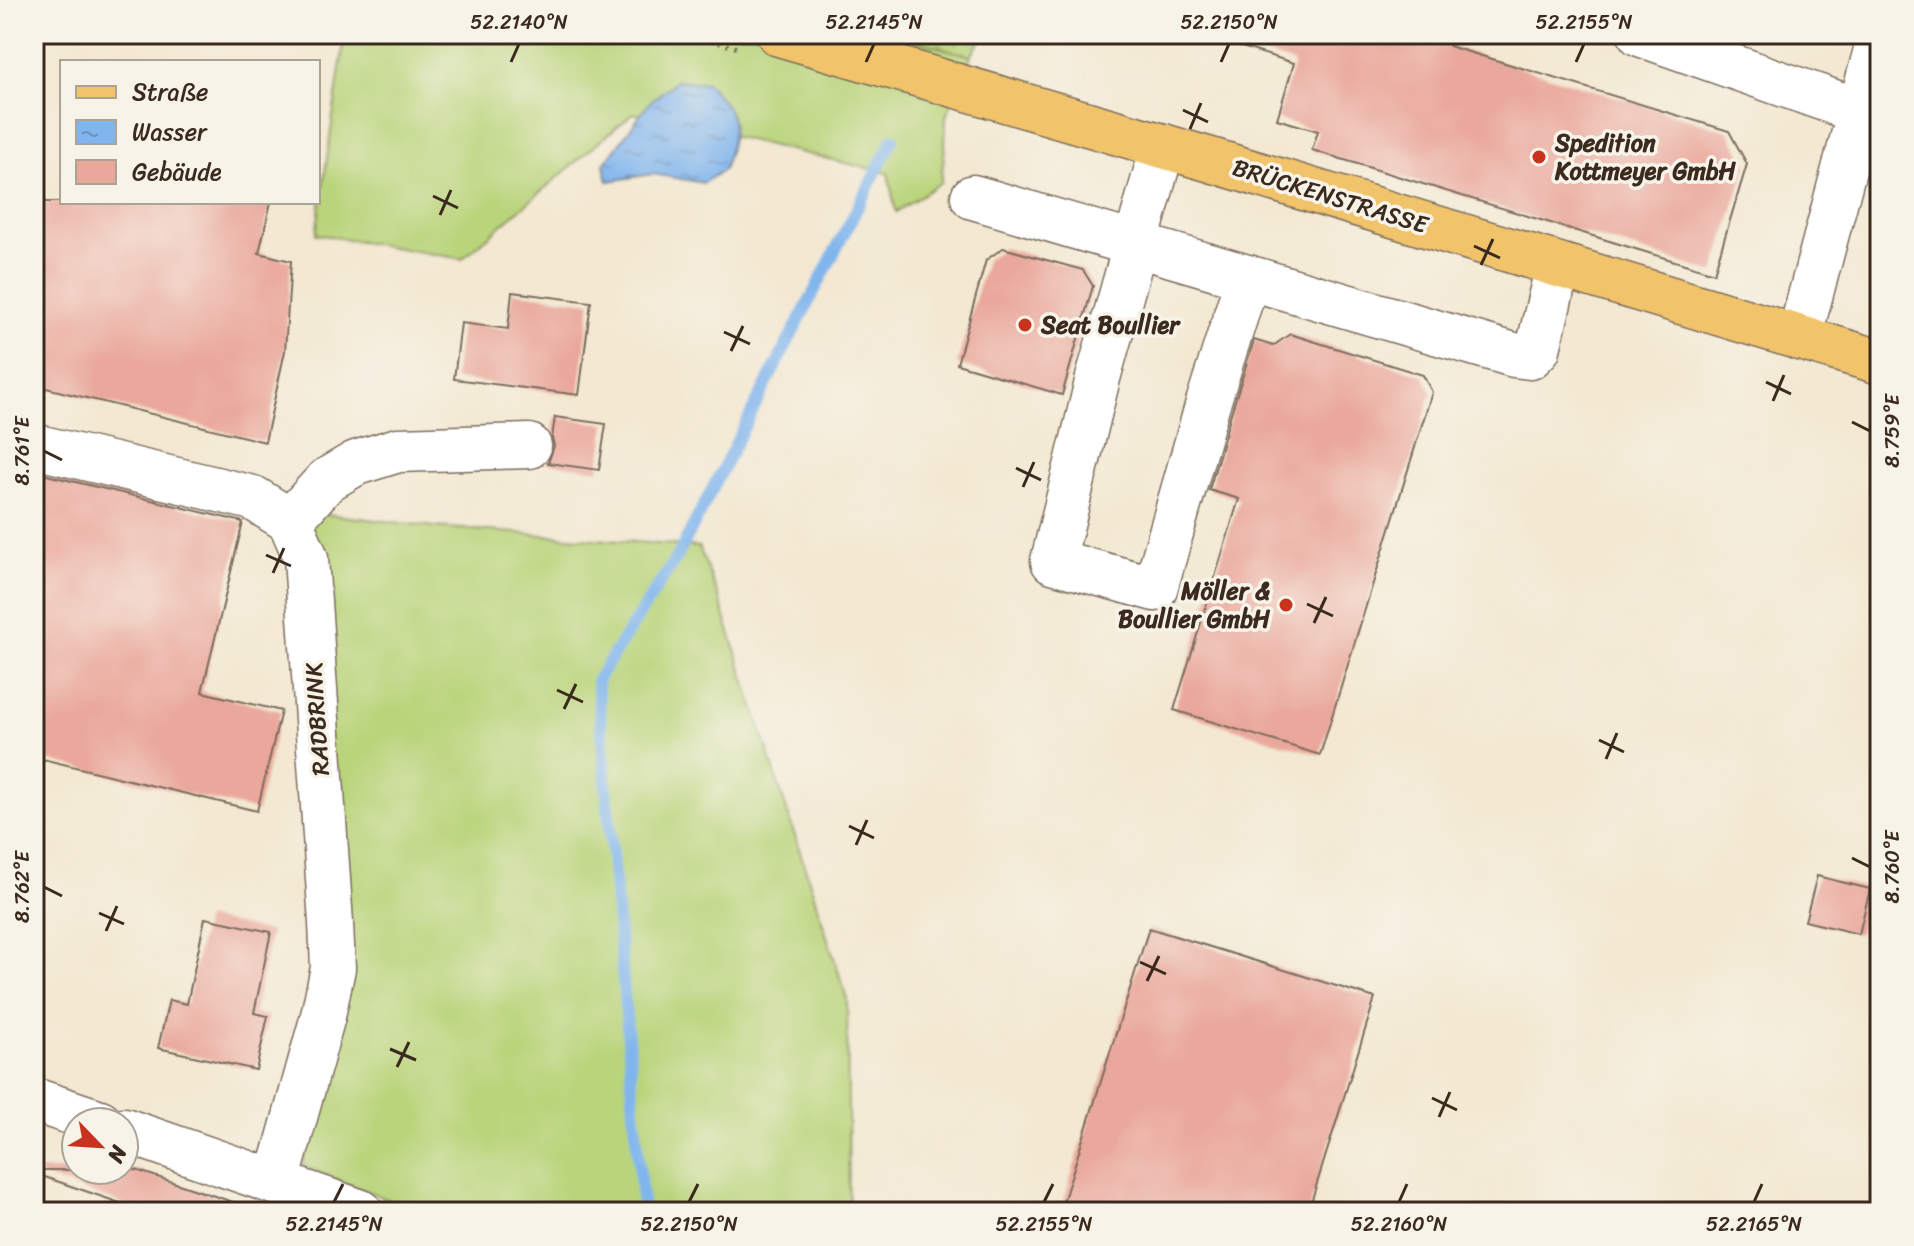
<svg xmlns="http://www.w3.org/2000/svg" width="1914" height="1246" font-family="Sriracha,sans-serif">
	<defs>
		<pattern id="park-dots" width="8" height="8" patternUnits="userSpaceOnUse" patternTransform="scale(2)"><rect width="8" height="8" fill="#b9d47a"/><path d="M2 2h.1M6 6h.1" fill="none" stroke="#a0b669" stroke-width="1.8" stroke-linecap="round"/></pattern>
		<pattern id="water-ripples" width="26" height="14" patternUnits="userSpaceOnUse" patternTransform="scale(2)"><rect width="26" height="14" fill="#80b5ee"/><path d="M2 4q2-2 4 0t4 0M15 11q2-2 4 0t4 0" fill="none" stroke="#6a93c0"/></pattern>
	</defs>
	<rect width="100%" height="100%" fill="#f7f3e8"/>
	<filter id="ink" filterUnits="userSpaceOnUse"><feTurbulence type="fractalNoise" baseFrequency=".0125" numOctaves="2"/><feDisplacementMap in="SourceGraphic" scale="16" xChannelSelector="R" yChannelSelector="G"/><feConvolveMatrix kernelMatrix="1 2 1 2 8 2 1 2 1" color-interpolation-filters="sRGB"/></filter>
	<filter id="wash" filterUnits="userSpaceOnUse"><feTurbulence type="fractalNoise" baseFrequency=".006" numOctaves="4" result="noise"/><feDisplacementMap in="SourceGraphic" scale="32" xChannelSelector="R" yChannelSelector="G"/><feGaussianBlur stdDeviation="1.8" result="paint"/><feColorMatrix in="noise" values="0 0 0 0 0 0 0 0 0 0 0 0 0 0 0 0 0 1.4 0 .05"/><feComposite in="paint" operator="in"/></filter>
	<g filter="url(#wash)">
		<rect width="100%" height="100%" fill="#f3e8d1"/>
		<path fill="#b9d47a" stroke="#7a7f4c" stroke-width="2" d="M 345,34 L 984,34 L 971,56 L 946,116 L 945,146 L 941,182 L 896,212 L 888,173 L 633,113 L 462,259 L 316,234 Z
			M 308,512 L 435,527 L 699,547 L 719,598 L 847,999 L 849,1212 L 420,1212 L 303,1166 L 344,964 Z"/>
		<path fill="url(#park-dots)" stroke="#7a7f4c" stroke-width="2" d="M 894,34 L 984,34 L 971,56 Z"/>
		<path fill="url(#water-ripples)" stroke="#5e7086" stroke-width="2" d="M 677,80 L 707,83 C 713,91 722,99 727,108 C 739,126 729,152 723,170 L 703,183 L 653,174 L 608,181 L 604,164 L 650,102 Z"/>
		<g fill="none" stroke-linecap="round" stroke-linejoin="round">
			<path stroke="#80b5ee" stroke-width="12" d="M 643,1212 L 597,680 L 678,555 L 893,139"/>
		</g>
		<g id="blocks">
			<path fill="#eaa79b" d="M 1226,34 L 1453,34 L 1449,46 L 1729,131 L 1747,164 L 1714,273 L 1312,150 L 1318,131 L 1277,119 L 1294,63 L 1225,42 Z
				M 34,202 L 271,202 L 259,253 L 291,261 L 285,351 L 265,442 L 34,385 Z
				M 1003,248 L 1083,270 L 1093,286 L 1062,395 L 957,364 L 986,260 Z
				M 512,292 L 591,302 L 579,395 L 454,379 L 461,323 L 508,329 Z
				M 1290,334 L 1423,375 L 1432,392 L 1320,755 L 1174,710 L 1239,499 L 1209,490 L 1232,410 L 1254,340 L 1273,346 Z
				M 555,417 L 606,424 L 599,470 L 548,463 L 554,446 L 552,438 Z
				M 34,472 L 243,522 L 202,692 L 281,711 L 257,811 L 34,757 Z
				M 1817,876 L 1870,889 L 1859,934 L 1805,921 Z
				M 205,918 L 271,932 L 254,1013 L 268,1016 L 256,1070 L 158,1048 L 169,1000 L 187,1004 Z
				M 1149,928 L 1375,998 L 1308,1212 L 1060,1212 Z
				M 40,1170 L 136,1170 L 245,1206 L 244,1212 L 146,1212 L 39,1175 Z"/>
		</g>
	</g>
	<g filter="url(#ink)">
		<use href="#blocks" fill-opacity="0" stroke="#7b6c5d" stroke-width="2"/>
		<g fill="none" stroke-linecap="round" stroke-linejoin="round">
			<g stroke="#7b6c5d" stroke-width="47">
				<path id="minor" d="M 1640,34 L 1859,111
					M 1163,146 L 1098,378 L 1053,561 L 1155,589 L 1208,403 L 1248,277
					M 973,197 L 1514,355 L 1530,357 L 1538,349 L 1558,265
					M 1799,338 L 1880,35
					M 34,446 L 253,498 L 290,521 L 306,558 L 331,923 L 333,968 L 323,1016 L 277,1182
					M 290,521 L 327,480 L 356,463 L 398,450 L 529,446
					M 34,1100 L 100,1122
					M 124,1130 L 361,1212"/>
			</g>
			<g stroke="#7b6c5d" stroke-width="47">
				<path id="major" d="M 779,34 L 1211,160 L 1880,362"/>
			</g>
			<path stroke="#7b6c5d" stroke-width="5" stroke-dasharray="2 6" stroke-linecap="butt" d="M 688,34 L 741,49"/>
			<use href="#minor" stroke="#fff" stroke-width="44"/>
			<use href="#major" stroke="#f1c36a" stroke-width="44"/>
		</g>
	</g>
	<path fill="none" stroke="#3b2a1e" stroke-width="3" d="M 511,62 L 519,44M 866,62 L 874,44M 1221,62 L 1229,44M 1576,62 L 1584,44M 1183,110 L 1208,122M 1190,129 L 1201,103M 433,196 L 458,208M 440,215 L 451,190M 1474,246 L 1500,258M 1481,265 L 1493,239M 724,332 L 750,344M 731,351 L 743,326M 1766,382 L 1791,394M 1773,401 L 1784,375M 1852,422 L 1870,431M 44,451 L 62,460M 1016,468 L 1041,480M 1023,487 L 1034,462M 266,555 L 291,566M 273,573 L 284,548M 1307,604 L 1333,616M 1314,623 L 1326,597M 557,690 L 583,702M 564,709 L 576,684M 1599,740 L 1624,752M 1606,759 L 1617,733M 849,826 L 874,838M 856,845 L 867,820M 1852,858 L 1870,867M 44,887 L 62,896M 99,913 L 124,924M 106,931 L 117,906M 1140,962 L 1166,974M 1147,981 L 1159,956M 390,1049 L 416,1060M 397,1067 L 409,1042M 1432,1098 L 1457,1110M 1439,1117 L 1450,1092M 334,1202 L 343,1184M 689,1202 L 698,1184M 1044,1202 L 1053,1184M 1399,1202 L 1407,1184M 1754,1202 L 1762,1184"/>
	<g fill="#c8321e" stroke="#f7f3e8" stroke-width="3">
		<circle cx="1539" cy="157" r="8"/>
		<circle cx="1025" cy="325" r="8"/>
		<circle cx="1286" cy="605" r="8"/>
	</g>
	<g text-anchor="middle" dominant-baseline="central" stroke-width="7" stroke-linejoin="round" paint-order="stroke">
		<g font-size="24" font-weight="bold" fill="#3b2a1e" stroke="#f7f3e8" text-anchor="start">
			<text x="1555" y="143">Spedition<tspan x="1555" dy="28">Kottmeyer GmbH</tspan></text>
			<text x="1041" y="325">Seat Boullier</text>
			<text x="1270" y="591" text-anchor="end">Möller &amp;<tspan x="1270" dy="28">Boullier GmbH</tspan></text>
		</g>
		<g font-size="24" fill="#3b2a1e" stroke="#f7f3e8">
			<text transform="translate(1330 196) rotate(17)">BRÜCKENSTRASSE</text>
			<text transform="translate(317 719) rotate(-94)">RADBRINK</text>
		</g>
	</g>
	<rect width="1914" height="1246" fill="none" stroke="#f7f3e8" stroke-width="88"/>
	<rect x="60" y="60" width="260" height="144" fill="#f7f3e8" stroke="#aca397" stroke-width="2"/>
	<rect x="76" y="86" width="40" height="12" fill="#f1c36a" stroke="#aca397" stroke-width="2"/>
	<text x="132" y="100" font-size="24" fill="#3b2a1e">Straße</text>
	<rect x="76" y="120" width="40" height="24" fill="url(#water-ripples)" stroke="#aca397" stroke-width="2"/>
	<text x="132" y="140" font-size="24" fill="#3b2a1e">Wasser</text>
	<rect x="76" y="160" width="40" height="24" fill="#eaa79b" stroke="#aca397" stroke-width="2"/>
	<text x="132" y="180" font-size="24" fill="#3b2a1e">Gebäude</text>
	<g transform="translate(100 1146) rotate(115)"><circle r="38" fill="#f7f3e8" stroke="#aca397" stroke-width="2"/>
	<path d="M0-6L14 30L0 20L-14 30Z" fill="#c8321e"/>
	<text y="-12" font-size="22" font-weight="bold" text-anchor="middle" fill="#3b2a1e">N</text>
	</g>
	<rect x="44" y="44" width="1826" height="1158" fill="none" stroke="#3b2a1e" stroke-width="3"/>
	<g font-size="20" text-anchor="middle" fill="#3b2a1e">
		<text x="519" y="29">52.2140°N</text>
		<text x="874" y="29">52.2145°N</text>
		<text x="1229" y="29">52.2150°N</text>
		<text x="1584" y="29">52.2155°N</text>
		<text transform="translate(1892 431) rotate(-90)" y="7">8.759°E</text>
		<text transform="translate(22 451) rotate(-90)" y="7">8.761°E</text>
		<text transform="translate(1892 867) rotate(-90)" y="7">8.760°E</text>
		<text transform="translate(22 887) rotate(-90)" y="7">8.762°E</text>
		<text x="334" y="1231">52.2145°N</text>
		<text x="689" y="1231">52.2150°N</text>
		<text x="1044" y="1231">52.2155°N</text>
		<text x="1399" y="1231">52.2160°N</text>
		<text x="1754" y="1231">52.2165°N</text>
	</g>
</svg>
